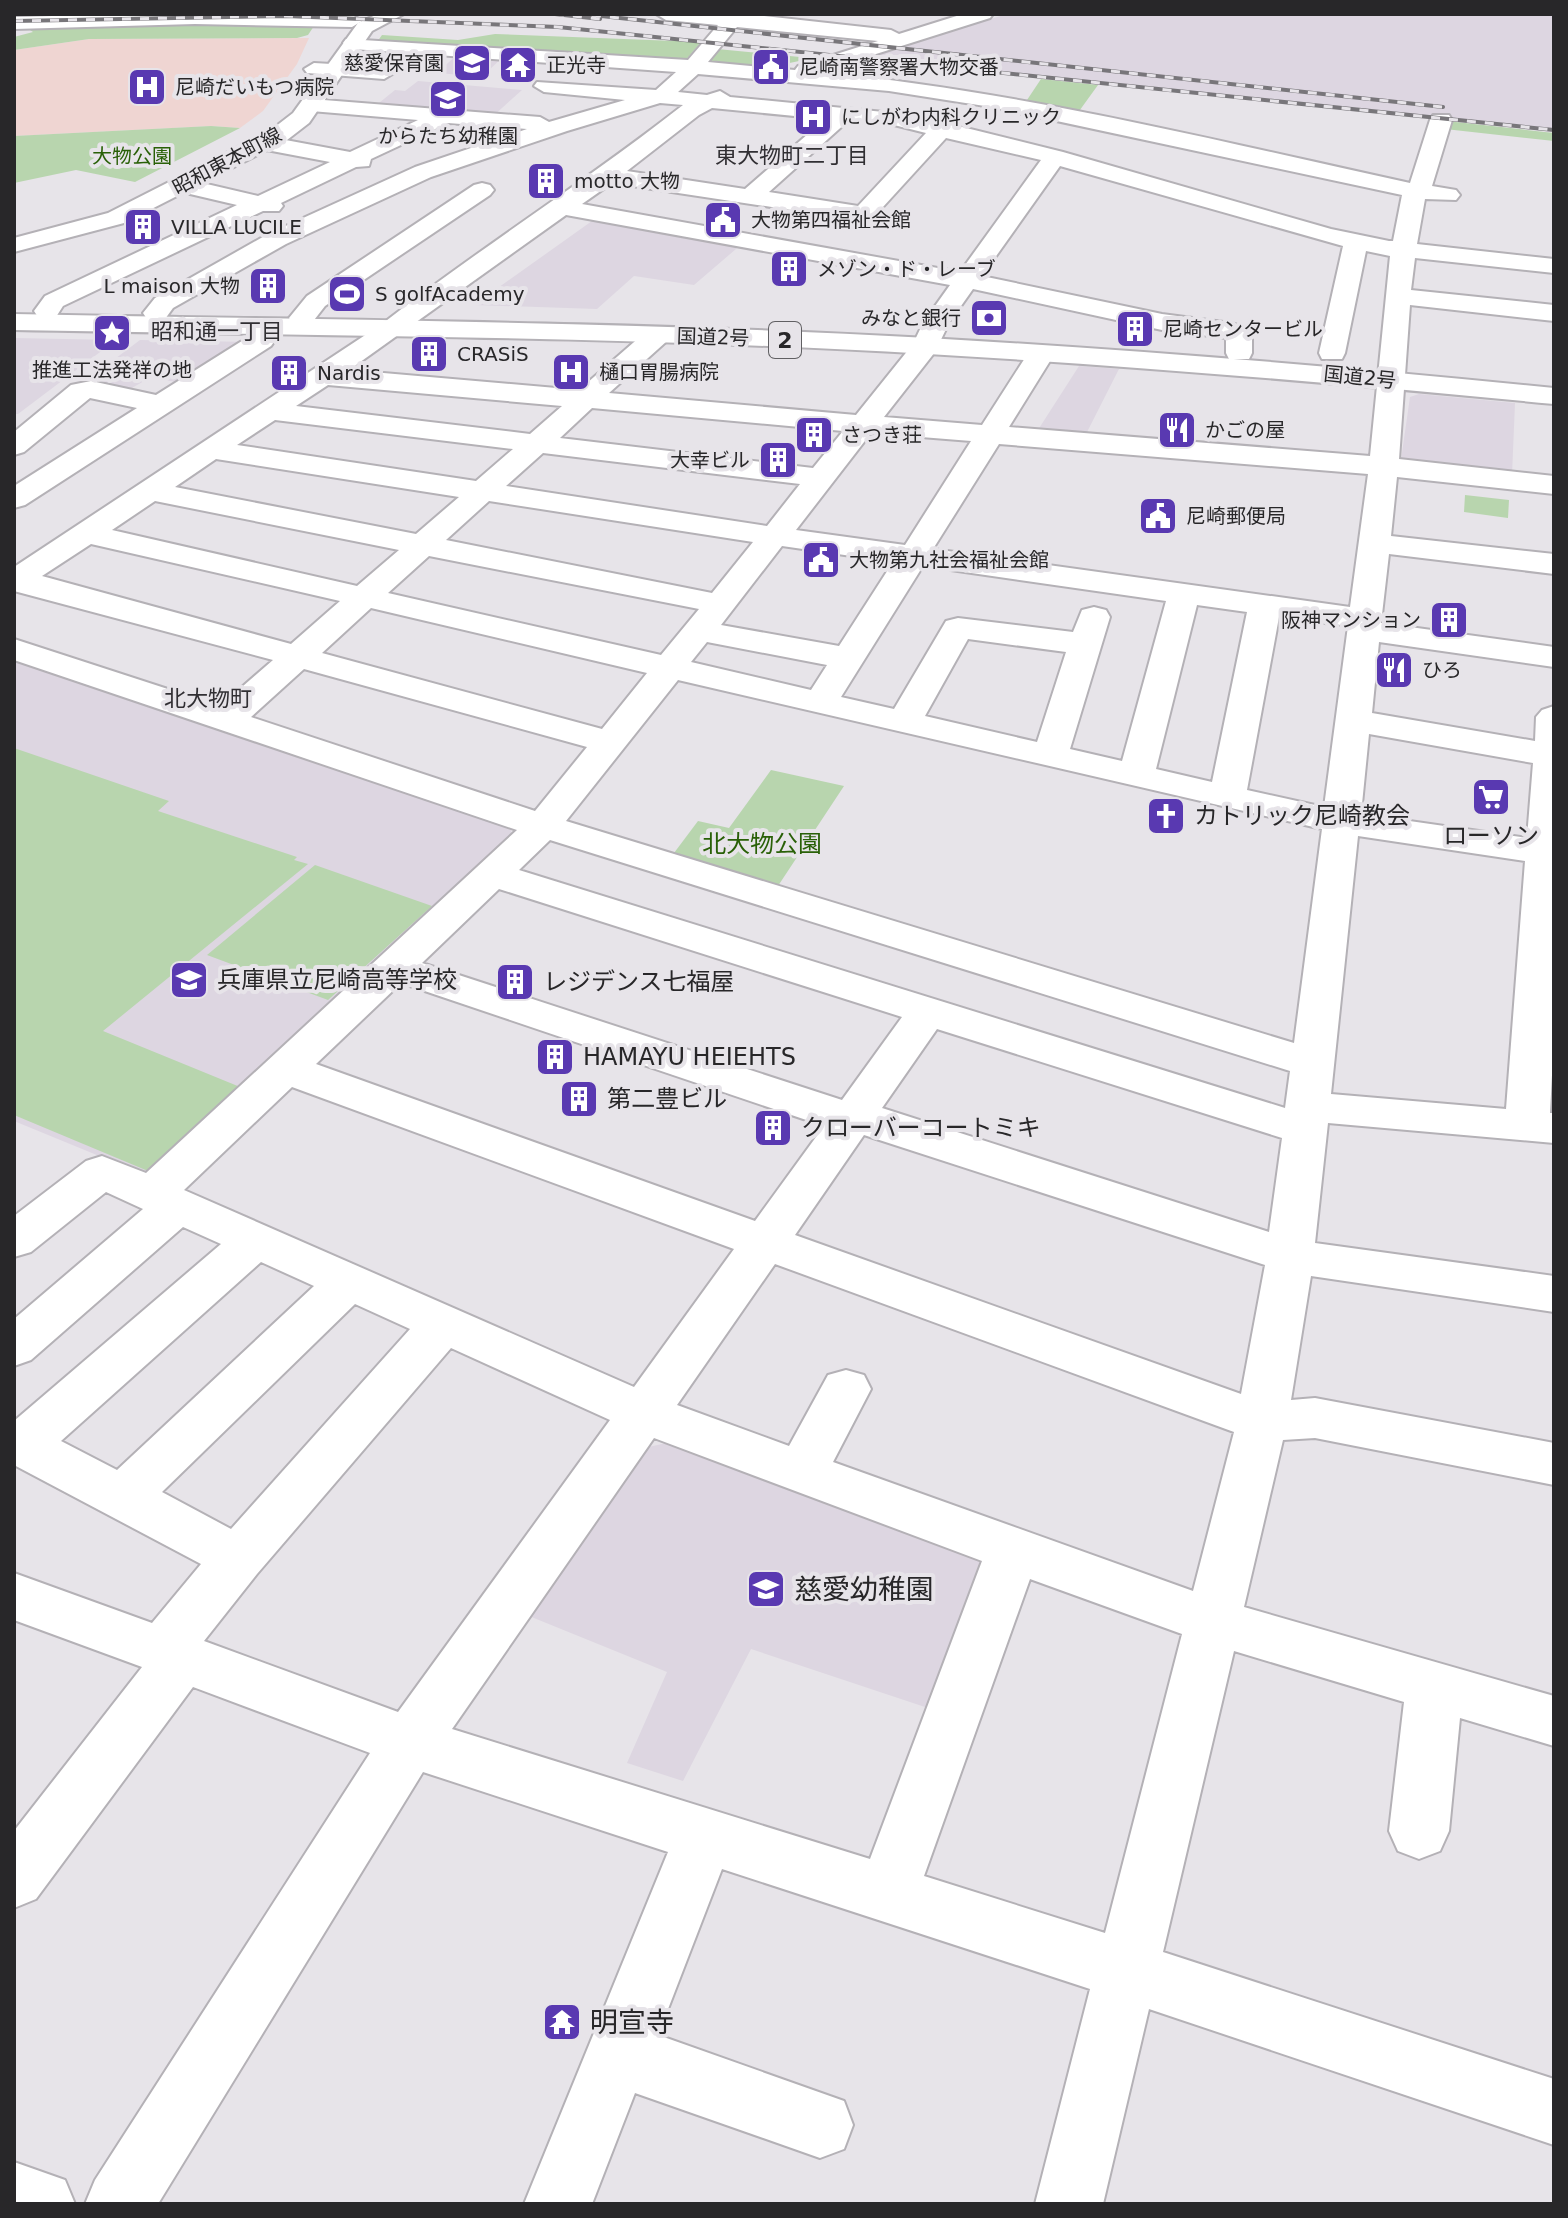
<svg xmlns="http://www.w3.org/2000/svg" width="1568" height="2218" font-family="'DejaVu Sans','Noto Sans JP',sans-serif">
	<rect width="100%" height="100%" fill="#e7e4e9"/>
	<path fill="#ddd6e1" d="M 1007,14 L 1554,14 L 1554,132 L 862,59 Z
		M 460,52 L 504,56 L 487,72 L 479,71 L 474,76 L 437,73 Z
		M 418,81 L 522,90 L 492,117 L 374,107 L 395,90 L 405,91 Z
		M 599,216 L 743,243 L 694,285 L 634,276 L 597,309 L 474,305 Z
		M 14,338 L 116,340 L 18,414 L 14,414 Z
		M 140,340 L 251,342 L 185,384 L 151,377 L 125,392 L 83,383 Z
		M 1079,366 L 1119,369 L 1085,436 L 1036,433 Z
		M 1419,394 L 1515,403 L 1512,475 L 1401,460 L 1410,397 Z
		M 14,657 L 509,822 L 513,839 L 161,1171 L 143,1174 L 14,1121 Z
		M 671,1442 L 995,1563 L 937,1711 L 751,1649 L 683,1781 L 627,1763 L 667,1672 L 529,1616 L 644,1448 Z"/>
	<path fill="#efd5d2" d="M 309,38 L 297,64 L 263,111 L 240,128 L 211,126 L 14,136 L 14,50 L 89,39 Z"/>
	<path fill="#b8d5ae" d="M 316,23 L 308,35 L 297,38 L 89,39 L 14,50 L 14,37 L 33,32 L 27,28 Z
		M 495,34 L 701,42 L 684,62 L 377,42 L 382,35 L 458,40 Z
		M 717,49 L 810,58 C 775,69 742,68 704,64 Z
		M 1041,79 L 1098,85 L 1077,114 L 1025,103 Z
		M 1447,121 L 1554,133 L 1554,141 L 1445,129 Z
		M 211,126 L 240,128 L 135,182 L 76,170 L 14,183 L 14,136 Z
		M 1465,495 L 1509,500 L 1508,518 L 1464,512 Z
		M 14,748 L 169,801 L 158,811 L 297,857 L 294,860 L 308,864 L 103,1031 L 245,1089 L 148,1171 L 14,1115 Z
		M 771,770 L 844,786 L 776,889 L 671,857 L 698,821 L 729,828 Z
		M 315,865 L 432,906 L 328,1000 L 207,955 Z"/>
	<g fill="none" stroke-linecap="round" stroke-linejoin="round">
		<g stroke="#b4b1b6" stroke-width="4">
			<path id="minor" d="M 129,14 L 352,15 L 362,21 L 352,27 L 195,24 L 14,29 L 14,17 Z
				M 656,14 L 747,14 L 891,30 L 899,34 L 963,14 L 993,14 L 990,18 L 819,72 C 1018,91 1214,140 1410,183 L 1430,120 L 1433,115 L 1449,115 L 1452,120 L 1432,186 L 1456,190 L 1460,195 L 1456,200 L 1425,199 L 1417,244 L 1554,259 L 1554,273 L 1415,258 L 1411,290 L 1554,305 L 1554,321 L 1410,305 L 1399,459 L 1554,476 L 1554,494 L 1397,477 L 1391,536 L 1554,554 L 1554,574 L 1389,554 L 1381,623 L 1554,647 L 1554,667 L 1379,642 L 1372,713 L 1535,741 L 1536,717 L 1542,710 L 1554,706 L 1554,1037 L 1550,1113 L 1554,1113 L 1554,1143 L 1328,1123 L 1315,1243 L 1554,1276 L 1554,1312 L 1311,1276 L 1291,1400 L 1315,1398 L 1554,1443 L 1554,1485 L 1315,1438 L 1283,1440 L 1244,1607 L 1554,1696 L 1554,1746 L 1460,1718 L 1449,1831 L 1440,1851 L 1419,1859 L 1398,1851 L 1389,1831 L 1404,1702 L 1234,1651 L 1163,1952 L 1554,2079 L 1554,2145 L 1149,2009 L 1103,2204 L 1035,2204 L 1090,1989 L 722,1869 L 658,2035 L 844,2101 L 853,2125 L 844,2149 L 820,2158 L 635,2093 L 592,2204 L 524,2204 L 668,1852 L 423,1772 L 158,2204 L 85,2204 L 95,2180 L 370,1753 L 193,1687 L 36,1899 L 14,1908 L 14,1831 L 142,1667 L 14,1620 L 14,1573 L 152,1623 L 201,1564 L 14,1465 L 14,1421 L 221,1244 L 183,1227 L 31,1360 L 14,1366 L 14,1319 L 143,1209 L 106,1192 L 31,1252 L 14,1257 L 14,1216 L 86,1161 L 102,1156 L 146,1173 L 517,830 L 14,660 L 14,639 L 220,706 L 273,660 L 14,591 L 14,567 L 382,324 C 480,248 585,182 683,105 L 660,103 L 567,131 L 431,177 L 286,244 L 173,308 L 165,319 L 147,319 L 143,313 L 155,298 L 268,234 L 415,167 L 527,129 L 448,123 L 371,159 L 369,166 L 356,167 L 281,203 L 283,206 L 279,211 L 263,211 L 63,306 L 56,317 L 38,317 L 34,311 L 45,296 L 237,205 L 173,190 L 169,185 L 173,180 L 181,178 L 258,196 L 330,162 L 256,148 L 253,143 L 256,138 L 264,136 L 350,152 L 418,120 L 311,111 L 300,105 L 303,100 L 311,99 L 540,117 L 549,122 L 625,100 L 544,92 L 534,86 L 537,82 L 656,90 L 676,72 L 353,49 L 343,43 L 346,39 L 688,60 L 718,25 L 666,20 ZM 737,27 L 878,41 L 798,66 L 795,70 L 708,62 ZM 698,74 L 889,91 L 991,107 L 1402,195 L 1393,241 L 1389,241 L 1331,229 L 1063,152 L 942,122 L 894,113 L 730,97 L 720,91 L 707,95 L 678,92 ZM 712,108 L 825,119 L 745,189 L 627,171 L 699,115 ZM 848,121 L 894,125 L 926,133 L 858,206 L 769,192 ZM 946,138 L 1041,160 L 960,272 L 582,204 L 612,183 L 864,221 L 872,219 ZM 1060,166 L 1343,246 L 1319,353 L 1322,359 L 1342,359 L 1345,353 L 1366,251 L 1390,256 L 1370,456 L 1009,427 L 1055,353 L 1052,347 L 1032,347 L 982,425 L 884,417 L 935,352 L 949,323 L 973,289 L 1162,330 L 1226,338 L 1226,353 L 1229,359 L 1249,359 L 1252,353 L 1252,334 L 1248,328 L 1231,323 L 1162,314 L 982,276 ZM 566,215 L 950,285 L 923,323 L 913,344 L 856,415 L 609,393 L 667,341 L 671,335 L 667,329 L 649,329 L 579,390 L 349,370 ZM 328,385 L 562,406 L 530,434 L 296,406 ZM 592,408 L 843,431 L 813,468 L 560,438 ZM 275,420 L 513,449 L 476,481 L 237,445 ZM 871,433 L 971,441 L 905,545 L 796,530 ZM 999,444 L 1368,474 L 1350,607 L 933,549 ZM 543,453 L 800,484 L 767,526 L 506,486 ZM 216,459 L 459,497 L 416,534 L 175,487 ZM 155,501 L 399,550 L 357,586 L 112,530 ZM 489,501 L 753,542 L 712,593 L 446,540 ZM 91,544 L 340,601 L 291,644 L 42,576 ZM 782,546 L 893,562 L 839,646 L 721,625 ZM 429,556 L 699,609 L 661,655 L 388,593 ZM 923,566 L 1166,601 L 1122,761 L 1070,749 L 1110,617 L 1106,610 L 1094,607 L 1082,610 L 1073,632 L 958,618 L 946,621 L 894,709 L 841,697 ZM 1197,605 L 1247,612 L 1212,782 L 1156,769 ZM 371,608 L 647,673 L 602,729 L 322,653 ZM 1279,617 L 1348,626 L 1324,807 L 1247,790 ZM 968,639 L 1066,652 L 1037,742 L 925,716 ZM 707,642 L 827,665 L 811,690 L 691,662 ZM 304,669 L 587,747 L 535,811 L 251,717 ZM 678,680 L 1322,829 L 1294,1043 L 566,821 ZM 1369,734 L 1533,763 L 1527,838 L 1361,814 ZM 1358,836 L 1525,861 L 1506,1109 L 1331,1094 ZM 550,840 L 1290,1071 L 1285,1108 L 519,870 ZM 499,889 L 902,1017 L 842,1100 L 422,963 ZM 401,983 L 824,1126 L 755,1221 L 316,1064 ZM 937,1029 L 1282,1138 L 1269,1232 L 882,1108 ZM 292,1087 L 734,1249 L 634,1387 L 184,1190 ZM 864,1135 L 1265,1265 L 1241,1394 L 795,1235 ZM 261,1262 L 314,1286 L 117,1470 L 61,1441 ZM 775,1264 L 1234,1432 L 1193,1591 L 833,1462 L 871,1389 L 864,1375 L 846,1370 L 828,1375 L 789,1446 L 677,1405 ZM 355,1304 L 410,1329 L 231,1529 L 162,1492 ZM 451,1348 L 610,1420 L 398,1712 L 204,1641 L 257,1574 ZM 654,1438 L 982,1561 L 870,1859 L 452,1729 ZM 1030,1579 L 1182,1634 L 1105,1933 L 924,1876 Z
				M 314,63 L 384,67 L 394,73 L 384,79 L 307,73 L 304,69 Z
				M 482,183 L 490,185 L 494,190 L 490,195 L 325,306 L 311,324 L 293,324 L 289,318 L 307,296 L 474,185 Z
				M 270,321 L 279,323 L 283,329 L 271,346 L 25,505 L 14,508 L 14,486 L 137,408 L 90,398 L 24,452 L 14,455 L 14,432 L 71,385 L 91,381 L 156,395 L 253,334 L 261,323 Z
				M 14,2162 L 65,2180 L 75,2204 L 14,2204 Z"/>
		</g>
		<g stroke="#b4b1b6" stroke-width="4">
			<path id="major" d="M 378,14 L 404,14 L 372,31 L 309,123 L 287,140 L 124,223 L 14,252 L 14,238 L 108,213 L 271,130 L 293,113 L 358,23 Z"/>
		</g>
		<g stroke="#b4b1b6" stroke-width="4">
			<path id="highway" d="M 14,314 C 319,320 624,321 928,338 C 1137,350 1346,367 1554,388 L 1554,404 C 1346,384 1137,366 928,354 C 624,336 319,336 14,330 Z"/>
		</g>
		<use href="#minor" fill="#fff" fill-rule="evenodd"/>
		<use href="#major" fill="#fff" fill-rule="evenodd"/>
		<use href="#highway" fill="#fff" fill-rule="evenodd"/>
		<g stroke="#78767a" stroke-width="4">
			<path id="rail" d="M 555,14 L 600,19
				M 592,15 L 1443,107
				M 14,21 L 286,16 L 558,27 L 1554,130"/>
		</g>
		<use href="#rail" stroke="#e7e4e9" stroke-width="3" stroke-dasharray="9" stroke-linecap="butt"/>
	</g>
	<defs>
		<g id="school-square" transform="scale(2)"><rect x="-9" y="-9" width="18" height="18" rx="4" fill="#5939b1" stroke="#e7e4e9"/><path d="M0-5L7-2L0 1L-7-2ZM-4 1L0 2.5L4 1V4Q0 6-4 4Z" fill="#fff"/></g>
		<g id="temple-square" transform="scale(2)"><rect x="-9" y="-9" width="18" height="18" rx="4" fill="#5939b1" stroke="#e7e4e9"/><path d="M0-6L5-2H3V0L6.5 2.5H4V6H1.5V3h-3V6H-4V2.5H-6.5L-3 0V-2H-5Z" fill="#fff"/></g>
		<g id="civic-square" transform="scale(2)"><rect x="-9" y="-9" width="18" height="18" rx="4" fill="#5939b1" stroke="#e7e4e9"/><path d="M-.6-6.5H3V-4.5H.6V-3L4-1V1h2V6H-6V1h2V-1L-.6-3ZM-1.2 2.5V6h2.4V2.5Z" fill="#fff"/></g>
		<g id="hospital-square" transform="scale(2)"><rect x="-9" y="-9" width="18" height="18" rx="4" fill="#5939b1" stroke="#e7e4e9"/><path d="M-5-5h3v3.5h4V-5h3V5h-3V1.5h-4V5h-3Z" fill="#fff"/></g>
		<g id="building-square" transform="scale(2)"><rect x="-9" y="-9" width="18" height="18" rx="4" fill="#5939b1" stroke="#e7e4e9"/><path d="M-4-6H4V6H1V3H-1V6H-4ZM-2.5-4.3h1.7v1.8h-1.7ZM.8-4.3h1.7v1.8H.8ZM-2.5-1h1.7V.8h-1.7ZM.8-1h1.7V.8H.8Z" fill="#fff"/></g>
		<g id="stadium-square" transform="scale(2)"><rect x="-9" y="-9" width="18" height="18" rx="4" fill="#5939b1" stroke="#e7e4e9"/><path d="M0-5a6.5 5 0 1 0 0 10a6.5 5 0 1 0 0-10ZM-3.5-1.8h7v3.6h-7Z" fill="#fff"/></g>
		<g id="bank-square" transform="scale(2)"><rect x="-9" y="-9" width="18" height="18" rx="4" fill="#5939b1" stroke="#e7e4e9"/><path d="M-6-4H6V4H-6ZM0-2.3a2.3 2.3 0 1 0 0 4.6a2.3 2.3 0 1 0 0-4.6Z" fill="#fff"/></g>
		<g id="sight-square" transform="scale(2)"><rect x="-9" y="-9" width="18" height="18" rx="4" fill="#5939b1" stroke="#e7e4e9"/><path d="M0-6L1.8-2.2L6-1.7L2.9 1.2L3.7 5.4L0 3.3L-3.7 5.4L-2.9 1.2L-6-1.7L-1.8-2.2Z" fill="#fff"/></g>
		<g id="restaurant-square" transform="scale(2)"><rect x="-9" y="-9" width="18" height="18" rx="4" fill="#5939b1" stroke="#e7e4e9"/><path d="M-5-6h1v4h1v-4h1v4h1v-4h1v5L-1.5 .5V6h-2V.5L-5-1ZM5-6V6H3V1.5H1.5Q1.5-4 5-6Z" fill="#fff"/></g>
		<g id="supermarket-square" transform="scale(2)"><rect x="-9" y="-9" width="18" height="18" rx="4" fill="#5939b1" stroke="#e7e4e9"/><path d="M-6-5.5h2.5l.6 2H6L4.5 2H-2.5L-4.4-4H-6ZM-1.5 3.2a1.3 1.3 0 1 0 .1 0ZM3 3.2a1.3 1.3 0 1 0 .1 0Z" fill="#fff"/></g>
		<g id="church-square" transform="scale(2)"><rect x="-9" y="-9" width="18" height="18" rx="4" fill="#5939b1" stroke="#e7e4e9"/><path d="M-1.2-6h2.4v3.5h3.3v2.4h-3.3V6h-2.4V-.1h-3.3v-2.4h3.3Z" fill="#fff"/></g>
	</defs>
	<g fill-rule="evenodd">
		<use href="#school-square" x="472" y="63"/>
		<use href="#temple-square" x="518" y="65"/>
		<use href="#civic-square" x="771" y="67"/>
		<use href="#hospital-square" x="147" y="87"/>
		<use href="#school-square" x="448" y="99"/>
		<use href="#hospital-square" x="813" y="117"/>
		<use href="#building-square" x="546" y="181"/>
		<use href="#civic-square" x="723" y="220"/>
		<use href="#building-square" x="143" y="227"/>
		<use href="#building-square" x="789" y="269"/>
		<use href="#building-square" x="268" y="286"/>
		<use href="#stadium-square" x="347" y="294"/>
		<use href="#bank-square" x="989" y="318"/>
		<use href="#building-square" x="1135" y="329"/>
		<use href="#sight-square" x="112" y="333"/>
		<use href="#building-square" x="429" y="354"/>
		<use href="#hospital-square" x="571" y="372"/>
		<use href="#building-square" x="289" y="373"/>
		<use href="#restaurant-square" x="1177" y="430"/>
		<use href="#building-square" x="814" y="435"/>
		<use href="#building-square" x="778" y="460"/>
		<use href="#civic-square" x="1158" y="516"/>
		<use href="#civic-square" x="821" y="560"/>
		<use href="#building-square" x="1449" y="620"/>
		<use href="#restaurant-square" x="1394" y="670"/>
		<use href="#supermarket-square" x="1491" y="797"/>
		<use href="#church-square" x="1166" y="816"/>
		<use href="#school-square" x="189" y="980"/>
		<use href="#building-square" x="515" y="982"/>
		<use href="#building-square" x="555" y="1057"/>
		<use href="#building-square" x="579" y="1099"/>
		<use href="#building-square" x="773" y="1128"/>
		<use href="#school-square" x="766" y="1589"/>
		<use href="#temple-square" x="562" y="2022"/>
	</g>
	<g text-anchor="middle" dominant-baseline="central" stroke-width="8" stroke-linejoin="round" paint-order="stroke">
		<g font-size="20" fill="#282729" stroke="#e7e4e9" text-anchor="start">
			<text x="444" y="63" text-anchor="end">慈愛保育園</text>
			<text x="546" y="65">正光寺</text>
			<text x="799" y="67">尼崎南警察署大物交番</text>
			<text x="175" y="87">尼崎だいもつ病院</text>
			<text x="841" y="117">にしがわ内科クリニック</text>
			<text x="448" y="136" text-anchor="middle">からたち幼稚園</text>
			<text x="574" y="181">motto 大物</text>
			<text x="751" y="220">大物第四福祉会館</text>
			<text x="171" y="227">VILLA LUCILE</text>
			<text x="817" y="269">メゾン・ド・レーブ</text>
			<text x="240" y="286" text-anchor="end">L maison 大物</text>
			<text x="375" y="294">S golfAcademy</text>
			<text x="961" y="318" text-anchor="end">みなと銀行</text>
			<text x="1163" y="329">尼崎センタービル</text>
			<text x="457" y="354">CRASiS</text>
			<text x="112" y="370" text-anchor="middle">推進工法発祥の地</text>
			<text x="599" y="372">樋口胃腸病院</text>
			<text x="317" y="373">Nardis</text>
			<text x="1205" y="430">かごの屋</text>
			<text x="842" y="435">さつき荘</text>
			<text x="750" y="460" text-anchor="end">大幸ビル</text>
			<text x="1186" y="516">尼崎郵便局</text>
			<text x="849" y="560">大物第九社会福祉会館</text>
			<text x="1421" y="620" text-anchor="end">阪神マンション</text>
			<text x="1422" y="670">ひろ</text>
		</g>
		<g font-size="20" fill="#296007" stroke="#e7e4e9">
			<text x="132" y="156">大物公園</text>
		</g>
		<g font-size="20" fill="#282729" stroke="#e7e4e9">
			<text transform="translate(227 161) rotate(-28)">昭和東本町線</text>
			<text transform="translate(713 337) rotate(2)">国道2号</text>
			<text transform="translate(1360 377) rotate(6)">国道2号</text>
		</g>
		<g font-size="22" fill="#312f33" stroke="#e7e4e9">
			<text x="792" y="155">東大物町二丁目</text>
			<text x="217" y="331">昭和通一丁目</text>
			<text x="208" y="698">北大物町</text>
		</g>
		<rect fill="#e7e4e9" stroke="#616063" stroke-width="2" x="769" y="322" width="32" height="36" rx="6"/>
		<g font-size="22" font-weight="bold" fill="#282729">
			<text x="785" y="340">2</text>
		</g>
		<g font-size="24" fill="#282729" stroke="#e7e4e9" text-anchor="start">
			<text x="1194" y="816">カトリック尼崎教会</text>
			<text x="1491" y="836" text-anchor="middle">ローソン</text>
			<text x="217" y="980">兵庫県立尼崎高等学校</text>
			<text x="543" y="982">レジデンス七福屋</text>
			<text x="583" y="1057">HAMAYU HEIEHTS</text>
			<text x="607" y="1099">第二豊ビル</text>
			<text x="801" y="1128">クローバーコートミキ</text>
		</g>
		<g font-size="24" fill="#296007" stroke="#e7e4e9">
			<text x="762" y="844">北大物公園</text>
		</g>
		<g font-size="28" fill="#282729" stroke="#e7e4e9" text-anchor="start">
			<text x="794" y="1589">慈愛幼稚園</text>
			<text x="590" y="2022">明宣寺</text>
		</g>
	</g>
	<rect width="1568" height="2218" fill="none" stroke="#282729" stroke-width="32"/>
</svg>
